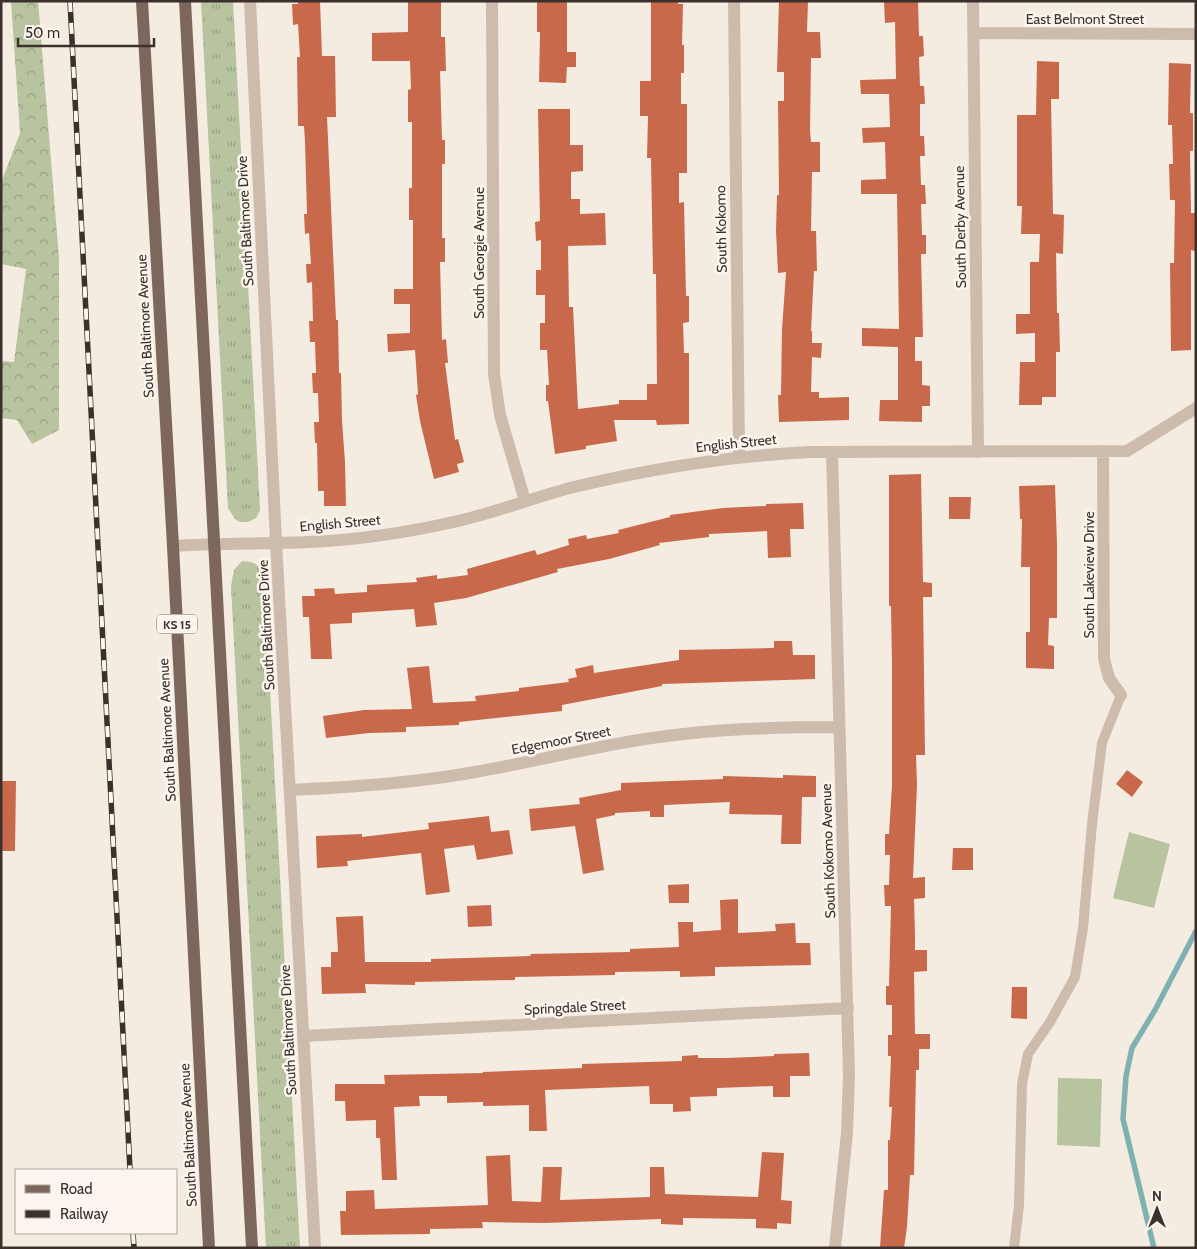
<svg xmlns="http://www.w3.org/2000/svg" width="1197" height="1249" font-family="Cabin,sans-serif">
	<defs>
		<pattern id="grass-tufts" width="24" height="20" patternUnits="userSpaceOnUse" patternTransform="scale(1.25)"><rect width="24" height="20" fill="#b8c4a0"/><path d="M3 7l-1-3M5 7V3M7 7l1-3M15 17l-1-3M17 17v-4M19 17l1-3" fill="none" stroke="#97a083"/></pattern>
		<pattern id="forest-crowns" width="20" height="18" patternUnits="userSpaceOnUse" patternTransform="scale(1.25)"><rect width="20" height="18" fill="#b8c4a0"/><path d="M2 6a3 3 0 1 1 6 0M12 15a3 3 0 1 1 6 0" fill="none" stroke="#97a083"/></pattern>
	</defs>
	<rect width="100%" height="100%" fill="#f4ebe1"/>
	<path fill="url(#grass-tufts)" d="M 201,1 L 233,1 L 260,510 L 256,518 L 248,522 L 240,522 L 235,519 L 228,508 Z
		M 242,561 C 257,562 258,564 264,578 L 300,1248 L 266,1248 L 231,586 L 234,570 Z"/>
	<path fill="url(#forest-crowns)" d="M 11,1 L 38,1 L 59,258 L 59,430 L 32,444 L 17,420 L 1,418 L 1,361 L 14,362 L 26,269 L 1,264 L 1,183 L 20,133 Z"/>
	<path fill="#b8c4a0" d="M 1129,832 L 1170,844 L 1154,908 L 1113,898 Z
		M 1058,1078 L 1102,1079 L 1100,1147 L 1057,1145 Z"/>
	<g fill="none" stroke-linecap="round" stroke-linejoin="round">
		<path stroke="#7fb0b2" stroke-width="5.5" d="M 1154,1248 L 1123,1119 L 1126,1076 L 1132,1048 L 1155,1010 L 1196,931"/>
	</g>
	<path fill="#c8694b" d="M 298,1 L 320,1 L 322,56 L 335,56 L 336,117 L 327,117 L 336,320 L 338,320 L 339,373 L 341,373 L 342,421 L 345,462 L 346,506 L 324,506 L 324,491 L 318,491 L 317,443 L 315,443 L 314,422 L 319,422 L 318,393 L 313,393 L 312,373 L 316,373 L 315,342 L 310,342 L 309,321 L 313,321 L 312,282 L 307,283 L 306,264 L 311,264 L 309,233 L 305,234 L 304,214 L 307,214 L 305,141 L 304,126 L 298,126 L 297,57 L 300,57 L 298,24 L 293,25 L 292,4 L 298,4 Z
		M 408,1 L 441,1 L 441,37 L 445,37 L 446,71 L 440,71 L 442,140 L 445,140 L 445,164 L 442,164 L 442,238 L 445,238 L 445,262 L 440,262 L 442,340 L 446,339 L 448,363 L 445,363 L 455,440 L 458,439 L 464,462 L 457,464 L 459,472 L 434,479 L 420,421 L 416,395 L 418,394 L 415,350 L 388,352 L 387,334 L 410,333 L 410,304 L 394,304 L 394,289 L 413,289 L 413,220 L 409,220 L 409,188 L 412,188 L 412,122 L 408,122 L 408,90 L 411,89 L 410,61 L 372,61 L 372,33 L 408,32 Z
		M 537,1 L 567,1 L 567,52 L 576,52 L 576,67 L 567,67 L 566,83 L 539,82 L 540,32 L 537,32 Z
		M 651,1 L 678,1 L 678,4 L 683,4 L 682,45 L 684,45 L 684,73 L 681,73 L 681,104 L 687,104 L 687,173 L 679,173 L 679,203 L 684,202 L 686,296 L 689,296 L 689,322 L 683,323 L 684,353 L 689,353 L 689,424 L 657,425 L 656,420 L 614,420 L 617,441 L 586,446 L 586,449 L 555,454 L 548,401 L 546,401 L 546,385 L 549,385 L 547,350 L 540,350 L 540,323 L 545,323 L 545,295 L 536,295 L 536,270 L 541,270 L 541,240 L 536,241 L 535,222 L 540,221 L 538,109 L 570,109 L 570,145 L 583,145 L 583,171 L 571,172 L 571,199 L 580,199 L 580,214 L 605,213 L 606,245 L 568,246 L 569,307 L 573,307 L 578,409 L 619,404 L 619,400 L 647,400 L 647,384 L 657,384 L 656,274 L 653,274 L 651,158 L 647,158 L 648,116 L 640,116 L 640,81 L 651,81 Z
		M 779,1 L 808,1 L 807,32 L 820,32 L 821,58 L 811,58 L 810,131 L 811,142 L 820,142 L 820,172 L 812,172 L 811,231 L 816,231 L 817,271 L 814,271 L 811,331 L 812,331 L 812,343 L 822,343 L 821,358 L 812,357 L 811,392 L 819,392 L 819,398 L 849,397 L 849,420 L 779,422 L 778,395 L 781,395 L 782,330 L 786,272 L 778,273 L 776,231 L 777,195 L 779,195 L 778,101 L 784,101 L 784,72 L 777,72 Z
		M 884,1 L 918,1 L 919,36 L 923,36 L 924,56 L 919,57 L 920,86 L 924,86 L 925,104 L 920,104 L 920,136 L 924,136 L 925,156 L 920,156 L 921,185 L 925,185 L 926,204 L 921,204 L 922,235 L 926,235 L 926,254 L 921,254 L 923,337 L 915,337 L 915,361 L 922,361 L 922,385 L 930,386 L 930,406 L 922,406 L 922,422 L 879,421 L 880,400 L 898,400 L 898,347 L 862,346 L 862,328 L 899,329 L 897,194 L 861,194 L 861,180 L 886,179 L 885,142 L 863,143 L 862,128 L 890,127 L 889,94 L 861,94 L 860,80 L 896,79 L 895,22 L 885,23 Z
		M 1037,61 L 1059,62 L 1059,99 L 1051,99 L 1053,214 L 1064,215 L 1063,254 L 1056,253 L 1057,313 L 1059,313 L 1060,352 L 1056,352 L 1056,397 L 1042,397 L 1042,405 L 1019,405 L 1020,362 L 1035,362 L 1035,333 L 1016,334 L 1016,314 L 1030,314 L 1030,262 L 1039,262 L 1040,234 L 1021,234 L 1022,206 L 1017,206 L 1017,115 L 1036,115 Z
		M 1169,63 L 1191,64 L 1190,113 L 1193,113 L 1193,151 L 1190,151 L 1191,213 L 1195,213 L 1195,251 L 1191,250 L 1191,350 L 1171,351 L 1170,263 L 1174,263 L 1175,200 L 1170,200 L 1169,164 L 1173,164 L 1172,125 L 1168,125 Z
		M 921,474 L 923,582 L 932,583 L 932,597 L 923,597 L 925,755 L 916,755 L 917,785 L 913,878 L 925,877 L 925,898 L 914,899 L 915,935 L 915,950 L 927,950 L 927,971 L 914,972 L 915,1034 L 930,1034 L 930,1049 L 919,1049 L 919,1070 L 916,1070 L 914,1175 L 910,1175 L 907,1227 L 904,1248 L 880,1248 L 884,1190 L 888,1190 L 888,1140 L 890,1140 L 892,1107 L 889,1107 L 891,1056 L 888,1056 L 888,1035 L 892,1035 L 892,1005 L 886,1005 L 886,986 L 889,986 L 891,906 L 885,906 L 884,885 L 889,885 L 890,855 L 885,855 L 885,834 L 889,834 L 892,785 L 892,665 L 891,606 L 889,606 L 889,475 Z
		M 1055,485 L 1057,544 L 1057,618 L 1049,618 L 1048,645 L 1054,646 L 1054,669 L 1026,668 L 1026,632 L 1030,632 L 1030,567 L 1021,567 L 1022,519 L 1020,519 L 1019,486 Z
		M 949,497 L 971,497 L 970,519 L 949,519 Z
		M 803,503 L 804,529 L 790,529 L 791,557 L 768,558 L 767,531 L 709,534 L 709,537 L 659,543 L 660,545 L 609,559 L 557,569 L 558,572 L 466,598 L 434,603 L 437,625 L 416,627 L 414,609 L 352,613 L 352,623 L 330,624 L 332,659 L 311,659 L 309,617 L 303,617 L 302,596 L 315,596 L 314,589 L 334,588 L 335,594 L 367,592 L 367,585 L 417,582 L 416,578 L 437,575 L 437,579 L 468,575 L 467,569 L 535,550 L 537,555 L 569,545 L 568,539 L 586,535 L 587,539 L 619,533 L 618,530 L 670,517 L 670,515 L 723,508 L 766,506 L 766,504 Z
		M 774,641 L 792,641 L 793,655 L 815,655 L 815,679 L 662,684 L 662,686 L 562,705 L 562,711 L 459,722 L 459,725 L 406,727 L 406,732 L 369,733 L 326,738 L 323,716 L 364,710 L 412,709 L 407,668 L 429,666 L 433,703 L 476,701 L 475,696 L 519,691 L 519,688 L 569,682 L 568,679 L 577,677 L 575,669 L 593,665 L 594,673 L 679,660 L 679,650 L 774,648 Z
		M 1127,770 L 1143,782 L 1132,797 L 1116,784 Z
		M 783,775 L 816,776 L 816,797 L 802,797 L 801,844 L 781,844 L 782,815 L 729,814 L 730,802 L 664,805 L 664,817 L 650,817 L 650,811 L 615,813 L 615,815 L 596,819 L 604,870 L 583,874 L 575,826 L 531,831 L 529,809 L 580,804 L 579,798 L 621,790 L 621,783 L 723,779 L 723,776 L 783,778 Z
		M 1,781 L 16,781 L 15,851 L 1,851 Z
		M 489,816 L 491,832 L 509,830 L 513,854 L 477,860 L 474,845 L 444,849 L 450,892 L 426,895 L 421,853 L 347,861 L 348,866 L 317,868 L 316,836 L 362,834 L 362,837 L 429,829 L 428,823 Z
		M 953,848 L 973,848 L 973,870 L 952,870 Z
		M 689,884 L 689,903 L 669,903 L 668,885 Z
		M 738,899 L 738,933 L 776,931 L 775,924 L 795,923 L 796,943 L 810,943 L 811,965 L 715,967 L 715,976 L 680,977 L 680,971 L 615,972 L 615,975 L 515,977 L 515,980 L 415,982 L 415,985 L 365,984 L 366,993 L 322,994 L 321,967 L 331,967 L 331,952 L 338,952 L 336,917 L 363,916 L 365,962 L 431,962 L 431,959 L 531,956 L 530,954 L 630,952 L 630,949 L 679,947 L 678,922 L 693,922 L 693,932 L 721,930 L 720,900 Z
		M 491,905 L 492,926 L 468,927 L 467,906 Z
		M 1012,987 L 1027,987 L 1027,1019 L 1011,1018 Z
		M 809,1053 L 810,1076 L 790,1076 L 790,1097 L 773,1097 L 773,1086 L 717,1088 L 717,1096 L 690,1097 L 691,1111 L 673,1112 L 673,1104 L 650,1104 L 649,1086 L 545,1090 L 547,1131 L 529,1131 L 529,1105 L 483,1106 L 483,1102 L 447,1103 L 447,1096 L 419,1096 L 420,1106 L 394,1107 L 397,1180 L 382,1180 L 380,1138 L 376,1138 L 376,1120 L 346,1121 L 345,1101 L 335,1101 L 335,1084 L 385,1084 L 384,1075 L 483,1073 L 483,1072 L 582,1068 L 582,1064 L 682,1061 L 682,1056 L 698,1055 L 698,1058 L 727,1058 L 774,1056 L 774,1054 Z
		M 762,1152 L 784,1153 L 781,1200 L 792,1201 L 791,1224 L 777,1223 L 777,1229 L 756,1228 L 756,1219 L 683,1218 L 683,1225 L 661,1224 L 661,1219 L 544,1223 L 482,1222 L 483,1228 L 430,1229 L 430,1234 L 341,1235 L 340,1211 L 346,1211 L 346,1191 L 374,1190 L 375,1209 L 488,1205 L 486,1156 L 510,1155 L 512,1201 L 541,1202 L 543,1167 L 562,1167 L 560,1200 L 650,1197 L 650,1167 L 664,1167 L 665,1194 L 758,1197 Z"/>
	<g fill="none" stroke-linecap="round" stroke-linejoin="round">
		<path stroke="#cdbbac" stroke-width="10" d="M 1014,1248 L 1019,1205 L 1022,1084 L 1028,1054 L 1050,1022 L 1075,977 L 1083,928 L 1092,824 L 1102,743 L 1121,695"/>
		<path stroke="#cdbbac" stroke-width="12" d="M 250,1 L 276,542 L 315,1248
			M 492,1 L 494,374 L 500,415 L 525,501
			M 734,1 L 739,457
			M 973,1 L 978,452
			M 974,33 L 1196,34
			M 1103,451 L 1104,659 L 1109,678 L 1121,695
			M 832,452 L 849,1076 L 847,1133 L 835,1248
			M 173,546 C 218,543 263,544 309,542 C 358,540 410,532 458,521 C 498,512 537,496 578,486 C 654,468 730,456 809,452 L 1127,451 L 1196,408
			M 290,790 C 352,787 414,783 475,772 C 545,760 614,741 684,734 C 736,728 787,727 839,727
			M 303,1036 L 848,1008"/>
		<path stroke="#7d675c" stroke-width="12" d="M 142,1 L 173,546 L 209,1248
			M 185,1 L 252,1248"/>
		<g stroke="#3b302b" stroke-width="5.5">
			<path id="rail" d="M 70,1 L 130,1170
				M 133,1233 L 134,1248"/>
		</g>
		<use href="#rail" stroke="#fbf5ee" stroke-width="4" stroke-dasharray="11" stroke-linecap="butt"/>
	</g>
	<g text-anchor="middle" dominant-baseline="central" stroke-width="5" stroke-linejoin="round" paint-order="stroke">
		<rect fill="#fbf5ee" stroke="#756b66" stroke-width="1" x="157" y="614.5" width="40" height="19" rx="4"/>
		<g font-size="12" font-weight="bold" fill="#3b302b">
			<text x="177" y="624">KS 15</text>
		</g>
		<g font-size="14" fill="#3b302b" stroke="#fbf5ee">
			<text x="1085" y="19">East Belmont Street</text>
			<text transform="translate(245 221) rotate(-93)">South Baltimore Drive</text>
			<text transform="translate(960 227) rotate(-91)">South Derby Avenue</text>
			<text transform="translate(721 229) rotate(-91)">South Kokomo</text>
			<text transform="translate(479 253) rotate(-90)">South Georgie Avenue</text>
			<text transform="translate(145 326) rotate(-93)">South Baltimore Avenue</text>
			<text transform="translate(736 443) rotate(-6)">English Street</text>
			<text transform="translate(340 523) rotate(-5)">English Street</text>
			<text transform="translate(1089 575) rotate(-90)">South Lakeview Drive</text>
			<text transform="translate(266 625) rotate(-93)">South Baltimore Drive</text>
			<text transform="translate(167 730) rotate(-93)">South Baltimore Avenue</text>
			<text transform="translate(561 740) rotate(-11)">Edgemoor Street</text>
			<text transform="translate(828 851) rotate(-92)">South Kokomo Avenue</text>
			<text transform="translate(575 1007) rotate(-3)">Springdale Street</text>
			<text transform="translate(288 1030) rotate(-93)">South Baltimore Drive</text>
			<text transform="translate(188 1135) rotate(-93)">South Baltimore Avenue</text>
		</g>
	</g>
	<rect width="1197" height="1249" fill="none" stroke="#3b302b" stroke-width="5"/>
	<rect x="15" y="1169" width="162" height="65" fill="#fbf5ee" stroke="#aea6a0"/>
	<rect x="25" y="1185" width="25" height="8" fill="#7d675c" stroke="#aea6a0"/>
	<text x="60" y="1194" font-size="15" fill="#3b302b">Road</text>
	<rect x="25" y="1210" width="25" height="8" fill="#3b302b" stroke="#aea6a0"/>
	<text x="60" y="1219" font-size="15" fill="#3b302b">Railway</text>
	<g transform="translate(1157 1209)" stroke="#fbf5ee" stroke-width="4" paint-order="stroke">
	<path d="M0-4L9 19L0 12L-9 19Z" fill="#3b302b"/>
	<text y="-8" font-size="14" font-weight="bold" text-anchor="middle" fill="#3b302b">N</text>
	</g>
	<path d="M18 38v8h136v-8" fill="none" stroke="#3b302b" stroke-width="2.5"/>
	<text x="25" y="38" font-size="15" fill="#3b302b" stroke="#fbf5ee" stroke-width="4" paint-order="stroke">50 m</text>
</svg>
